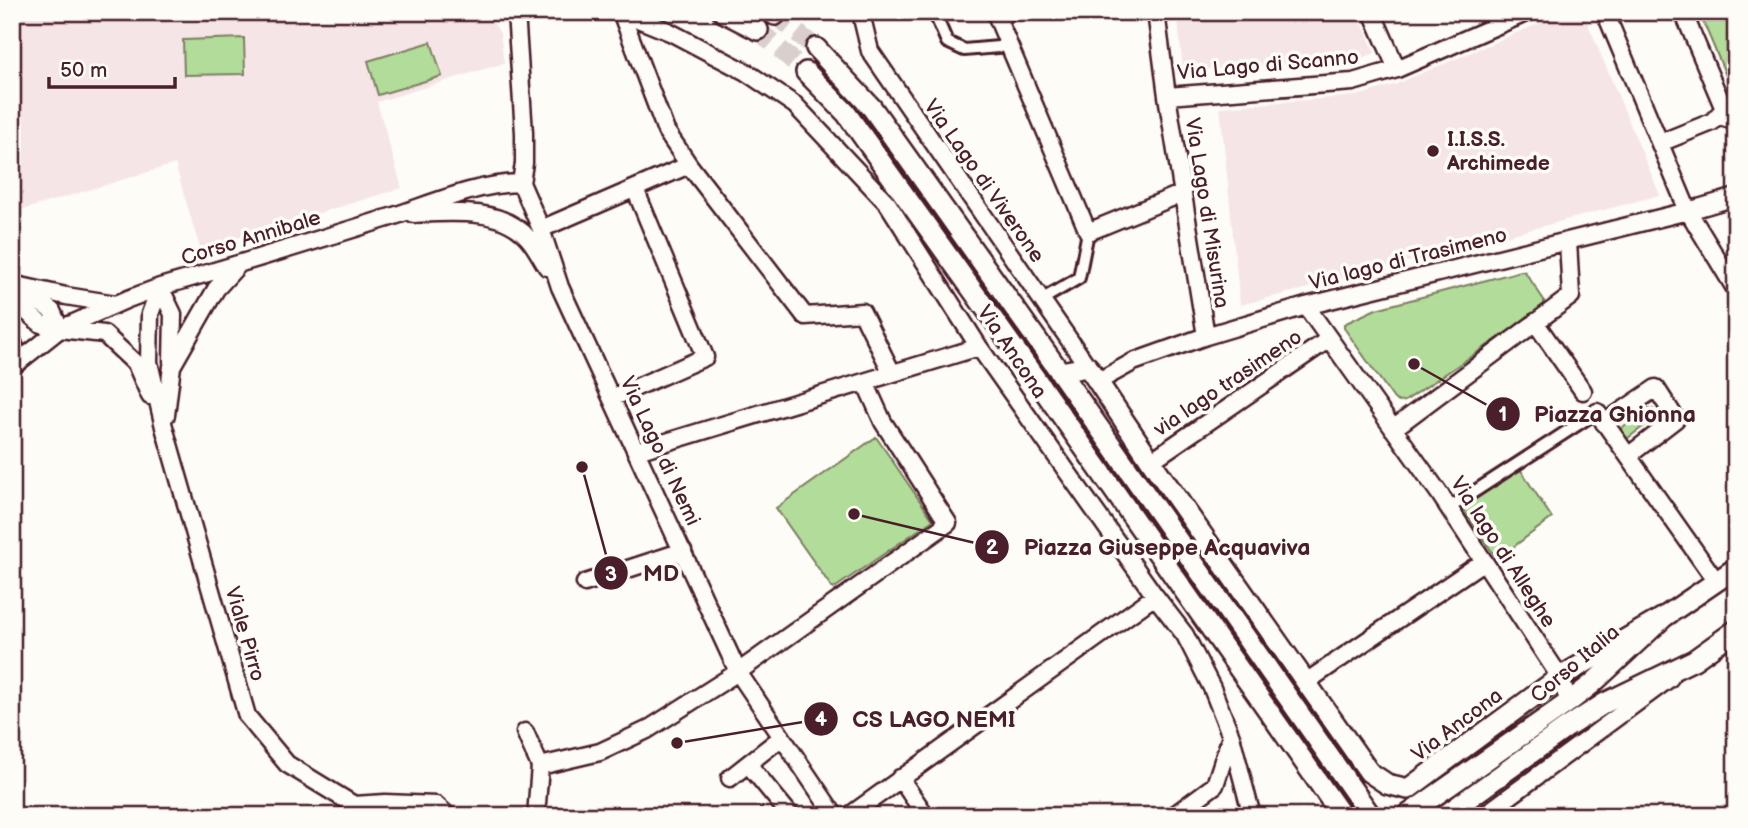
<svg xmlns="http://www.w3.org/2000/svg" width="1748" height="828" font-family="'Balsamiq Sans',sans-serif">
	<rect width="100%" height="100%" fill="#fdfcf7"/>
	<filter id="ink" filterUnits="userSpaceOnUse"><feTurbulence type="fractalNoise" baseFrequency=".0143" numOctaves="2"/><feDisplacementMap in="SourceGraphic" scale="14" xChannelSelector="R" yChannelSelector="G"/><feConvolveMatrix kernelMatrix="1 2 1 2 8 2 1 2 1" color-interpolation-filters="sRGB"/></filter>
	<g filter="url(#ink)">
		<path fill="#f6e5e7" d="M 12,12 L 83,12 L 170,23 L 491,19 L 500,33 L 504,63 L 377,102 L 402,188 L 200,249 L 175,164 L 12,213 Z
			M 1177,12 L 1358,12 L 1375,53 L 1354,61 L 1183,71 Z
			M 1566,12 L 1583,12 L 1660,195 L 1356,276 L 1240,305 L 1220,107 L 1356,96 L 1394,85 Z"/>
		<path fill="#b1dc99" stroke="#7e7e62" stroke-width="2" d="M 1699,12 L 1736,12 L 1736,99 Z
			M 244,38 L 245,74 L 184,75 L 183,40 Z
			M 431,42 L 442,76 L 378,95 L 368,61 Z
			M 1521,271 L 1525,272 L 1544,300 L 1544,305 L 1540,310 L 1405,401 L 1399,402 L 1394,399 L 1344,328 L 1344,324 L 1376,309 Z
			M 1648,408 L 1653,409 L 1656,417 L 1628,438 L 1624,438 L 1620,429 Z
			M 876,437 L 933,520 L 833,589 L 776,508 Z
			M 1518,466 L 1552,518 L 1497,559 L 1460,505 Z
			M 1553,693 L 1555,699 L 1552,705 L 1406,810 L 1411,791 Z"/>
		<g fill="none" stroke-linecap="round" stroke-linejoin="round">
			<path stroke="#d9d0ce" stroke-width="19" stroke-dasharray="19 10" stroke-linecap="butt" d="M 775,15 L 816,48
				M 758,30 L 806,72"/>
			<g stroke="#4a1f2b" stroke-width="16">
				<path id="pedestrian" d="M 934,12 L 947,42 L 964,50 L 1010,46
					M 1715,118 L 1736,124
					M 1041,300 L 1079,278 L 1088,232
					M 1449,508 L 1597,412"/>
			</g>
			<g stroke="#4a1f2b" stroke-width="21">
				<path id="minor" d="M 516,12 L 524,133 L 524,163 L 521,183 L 541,229 L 560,287 L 738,672 L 835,816
					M 621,12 L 670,32 L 746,72 L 795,105 L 888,204 L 979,347 L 1155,596 L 1185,635 L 1212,688 L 1231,736 L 1252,816
					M 621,12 L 666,131 L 689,165 L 805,316 L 862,312 L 892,373
					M 866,12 L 863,22 L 870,51 L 1088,367
					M 1010,12 L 997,17 L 1088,232 L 1183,193
					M 1156,12 L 1167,96 L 1206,336
					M 1372,12 L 1397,69
					M 1605,12 L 1688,211 L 1736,290
					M 1167,96 L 1353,82 L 1397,69 L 1528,12
					M 1660,143 L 1712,122 L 1724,109 L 1683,12
					M 414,214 C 451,212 503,207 529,239 C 536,247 541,258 547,267
					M 541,229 L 689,165
					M 12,284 L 66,296 L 116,304
					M 160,287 L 150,314 L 149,362 L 164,427 L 247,716 L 287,764 L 354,805
					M 160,287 L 173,314 L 172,362
					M 21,291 L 34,298 L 52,311 L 60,329
					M 12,296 L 21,307 L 41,324 L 60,329 L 104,334 L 136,364 L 150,396
					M 1306,306 L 1439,493 L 1560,677 L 1569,702
					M 1535,322 L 1583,391
					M 12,340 L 20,361
					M 12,367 L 60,329 L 128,299 L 160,287 C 237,265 314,241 391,217 C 434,203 475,184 521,183
					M 1097,382 L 1133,362 L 1206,336 L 1306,306 L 1688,211 L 1736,197
					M 612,398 L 705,357 L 635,189
					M 1597,412 L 1716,581
					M 166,415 L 172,366 L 216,289 L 238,265
					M 1604,423 L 1656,388 L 1676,419 L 1628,456
					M 1393,429 L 1571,296 L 1568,241
					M 637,451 L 979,347
					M 1151,461 L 1329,339
					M 585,583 L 683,551
					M 1306,682 L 1484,561
					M 525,732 L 540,766 L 536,816
					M 748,764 L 791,816
					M 540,766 L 600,752 L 647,730 L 738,672 L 948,523 L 883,422 L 865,382
					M 730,778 L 782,737
					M 900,778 L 926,816
					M 354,805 L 385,803 L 436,805 L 448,816
					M 849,816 L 1155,596
					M 1173,816 L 1215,785 L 1231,736
					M 1483,816 L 1670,678"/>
			</g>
			<g stroke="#4a1f2b" stroke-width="24">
				<path id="tertiary" d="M 723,12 L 758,30
					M 770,12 L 775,15
					M 816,48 L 872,108 L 1060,372 L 1371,816
					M 806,72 L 846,113 L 1033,375 L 1342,816
					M 1060,372 L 1088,367 L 1157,470 L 1369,772 L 1387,784 L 1408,789 L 1560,677 L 1664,617
					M 1406,816 L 1569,702 L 1592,684 L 1664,617 L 1736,568
					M 1444,816 L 1566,728 L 1605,703 L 1694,660 L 1736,630"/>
			</g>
			<use href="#pedestrian" stroke="#fdfcf7" stroke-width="10"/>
			<use href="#minor" stroke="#fdfcf7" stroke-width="16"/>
			<use href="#tertiary" stroke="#fdfcf7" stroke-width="19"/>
		</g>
	</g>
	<circle fill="#4a1f2b" stroke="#fdfcf7" stroke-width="2.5" cx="1433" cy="151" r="7"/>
	<g text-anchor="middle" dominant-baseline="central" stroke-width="7" stroke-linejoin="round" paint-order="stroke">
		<g font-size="21" fill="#4a1f2b" stroke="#fdfcf7">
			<text transform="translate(1268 65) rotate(-5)">Via Lago di Scanno</text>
			<text transform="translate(984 181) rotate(55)">Via Lago di Viverone</text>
			<text transform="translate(1207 213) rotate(81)">Via Lago di Misurina</text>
			<text transform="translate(251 238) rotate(-17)">Corso Annibale</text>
			<text transform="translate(1408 259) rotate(-14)">Via lago di Trasimeno</text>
			<text transform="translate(1012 352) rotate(56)">Via Ancona</text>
			<text transform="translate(1228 383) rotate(-34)">via lago trasimeno</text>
			<text transform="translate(660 451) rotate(65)">Via Lago di Nemi</text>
			<text transform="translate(1503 552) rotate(57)">Via lago di Alleghe</text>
			<text transform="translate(245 634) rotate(74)">Viale Pirro</text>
			<text transform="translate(1575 664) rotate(-40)">Corso Italia</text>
			<text transform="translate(1457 725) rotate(-37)">Via Ancona</text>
		</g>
		<g font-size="21" font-weight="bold" fill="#4a1f2b" stroke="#fdfcf7" text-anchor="start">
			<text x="1447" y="139">I.I.S.S.<tspan x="1447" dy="24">Archimede</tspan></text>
		</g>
	</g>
	<path fill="none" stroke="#4a1f2b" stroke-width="2.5" d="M1414 364L1503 414M854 514L992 547M582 467L611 573M677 743L821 719"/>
	<g fill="#4a1f2b" stroke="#fdfcf7" stroke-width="2.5">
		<circle cx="1414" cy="364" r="7"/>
		<circle cx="854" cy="514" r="7"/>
		<circle cx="582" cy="467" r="7"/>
		<circle cx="677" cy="743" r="7"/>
		<circle cx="1503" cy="414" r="18"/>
		<circle cx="992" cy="547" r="18"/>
		<circle cx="611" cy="573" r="18"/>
		<circle cx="821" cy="719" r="18"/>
	</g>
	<g font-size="21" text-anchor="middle" font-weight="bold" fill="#fff">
		<text x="1503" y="421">1</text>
		<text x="992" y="554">2</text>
		<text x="611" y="581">3</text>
		<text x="821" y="726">4</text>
	</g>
	<g font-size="23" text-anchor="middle" font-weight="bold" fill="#4a1f2b" stroke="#fdfcf7" stroke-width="7" stroke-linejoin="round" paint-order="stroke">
		<text x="1615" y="422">Piazza Ghionna</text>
		<text x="1167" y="555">Piazza Giuseppe Acquaviva</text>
		<text x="661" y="581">MD</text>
		<text x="934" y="727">CS LAGO NEMI</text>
	</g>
	<rect width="1748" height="828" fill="none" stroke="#fdfcf7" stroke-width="42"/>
	<rect x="21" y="21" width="1706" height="786" fill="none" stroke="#4a1f2b" stroke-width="2.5" filter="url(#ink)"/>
	<path d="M49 77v10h126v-10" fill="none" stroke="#4a1f2b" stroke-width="3.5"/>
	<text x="60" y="77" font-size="21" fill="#4a1f2b" stroke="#fdfcf7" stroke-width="5" paint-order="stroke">50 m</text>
</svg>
